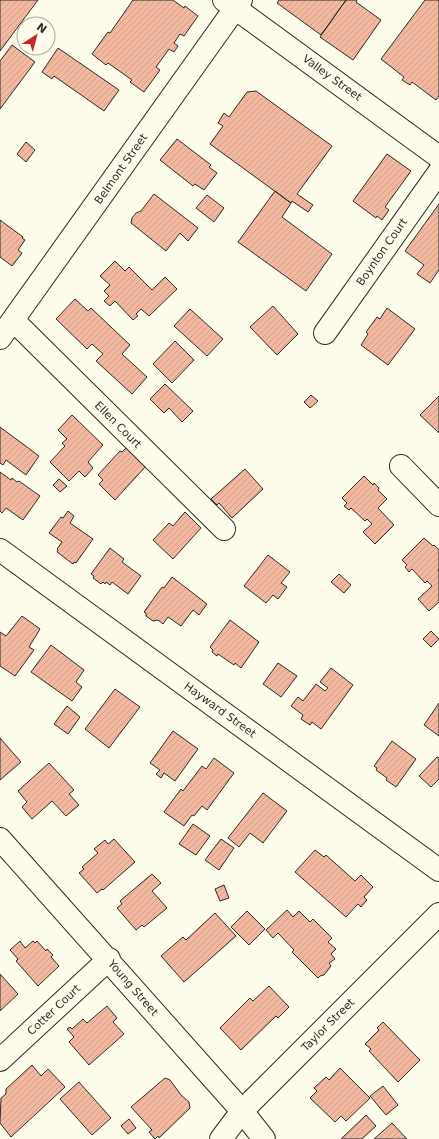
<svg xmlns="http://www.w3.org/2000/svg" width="439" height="1139" font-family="'DejaVu Sans',sans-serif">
	<defs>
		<pattern id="building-hatch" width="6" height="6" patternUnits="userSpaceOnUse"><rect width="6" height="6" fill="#f2b8a0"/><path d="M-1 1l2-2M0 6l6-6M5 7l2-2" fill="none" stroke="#d09e8a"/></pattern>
	</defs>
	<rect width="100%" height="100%" fill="#fdfbea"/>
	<path fill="url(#building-hatch)" stroke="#2b2b2b" d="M 0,0 L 38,0 L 0,51 Z
		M 132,0 L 173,0 L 184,8 L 185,6 L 198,16 L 184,36 L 180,34 L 174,43 L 178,46 L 174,52 L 169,49 L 156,67 L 160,70 L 144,92 L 130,82 L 132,80 L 108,63 L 106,65 L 92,54 L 108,32 L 110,33 L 133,0 Z
		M 279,0 L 346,0 L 321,35 L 277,3 Z
		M 346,0 L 357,0 L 356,2 L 381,20 L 353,60 L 320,37 Z
		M 425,0 L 439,0 L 439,96 L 436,100 L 412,82 L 410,85 L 402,80 L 404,77 L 381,59 Z
		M 12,45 L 35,62 L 0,109 L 0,61 Z
		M 58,48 L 119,90 L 104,111 L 54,76 L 52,79 L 42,72 Z
		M 256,91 L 332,146 L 297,194 L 313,205 L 308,212 L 292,201 L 291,203 L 210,144 L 223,126 L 218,123 L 224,113 L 229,117 L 247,92 Z
		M 177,139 L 211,165 L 209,167 L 217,173 L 204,190 L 195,184 L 193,186 L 160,160 Z
		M 26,142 L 35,150 L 26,162 L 17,154 Z
		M 387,154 L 411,171 L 385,207 L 389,210 L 382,220 L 377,216 L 376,218 L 353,201 Z
		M 275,191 L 291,203 L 282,217 L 332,254 L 306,291 L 238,242 Z
		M 154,194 L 198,228 L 188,241 L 180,233 L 166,251 L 131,223 L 132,218 L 136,213 L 141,211 Z
		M 207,195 L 224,208 L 214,222 L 196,208 Z
		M 439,204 L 439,270 L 430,283 L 417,274 L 424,265 L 405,251 Z
		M 0,220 L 23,237 L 22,238 L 25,240 L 18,250 L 22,253 L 12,266 L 0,257 Z
		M 115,261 L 125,271 L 129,267 L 152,290 L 165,277 L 177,289 L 149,316 L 141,309 L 136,314 L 138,316 L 133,320 L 115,301 L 110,306 L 104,301 L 109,296 L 104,291 L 110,285 L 100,276 Z
		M 75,299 L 88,311 L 91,308 L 130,345 L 122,354 L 147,377 L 132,394 L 96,361 L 103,354 L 92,344 L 87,349 L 56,319 Z
		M 273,306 L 298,334 L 277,355 L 250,327 Z
		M 387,308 L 415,329 L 388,365 L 361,345 L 368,334 L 366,332 L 377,317 L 380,319 Z
		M 190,309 L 223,339 L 207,356 L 174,326 Z
		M 175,341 L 194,360 L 172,383 L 153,364 Z
		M 165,384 L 193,411 L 182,422 L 169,408 L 164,413 L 150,399 Z
		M 311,395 L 318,401 L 310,408 L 304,402 Z
		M 439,396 L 439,433 L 420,415 Z
		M 72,415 L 103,445 L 88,462 L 93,468 L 85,477 L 79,471 L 69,481 L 50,462 L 65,446 L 62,443 L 67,439 L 58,430 Z
		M 0,427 L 39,456 L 26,475 L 6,460 L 3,465 L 0,463 Z
		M 126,448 L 146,466 L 115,500 L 99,484 L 103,480 L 98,475 L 120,451 L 122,452 Z
		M 245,469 L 263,489 L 232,518 L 219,503 L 217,505 L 211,499 Z
		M 0,472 L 11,480 L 12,478 L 17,482 L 19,481 L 40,496 L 23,520 L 6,508 L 2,513 L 0,511 Z
		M 364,476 L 373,485 L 374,483 L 379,488 L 378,490 L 387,499 L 378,508 L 394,525 L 375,544 L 363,532 L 372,524 L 367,519 L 365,521 L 351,508 L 349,510 L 344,506 L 347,503 L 342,498 Z
		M 59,479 L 67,486 L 60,492 L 53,485 Z
		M 68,511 L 74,516 L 70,523 L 93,539 L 76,563 L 74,562 L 73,564 L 57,552 L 58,550 L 57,549 L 62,542 L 49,533 L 61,517 L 63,518 Z
		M 185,512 L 201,528 L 173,559 L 153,540 L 169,523 L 173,526 Z
		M 424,538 L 433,546 L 434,545 L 439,550 L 439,568 L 438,570 L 439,571 L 439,602 L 429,611 L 418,599 L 432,586 L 427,581 L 425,583 L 412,569 L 409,572 L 405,567 L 407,565 L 402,560 Z
		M 110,548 L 124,559 L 122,562 L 141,576 L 128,594 L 112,582 L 110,585 L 106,582 L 105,584 L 103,582 L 101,584 L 93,578 L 94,576 L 91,574 Z
		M 268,555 L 290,572 L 281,583 L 287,587 L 278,599 L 273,595 L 266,603 L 244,586 Z
		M 339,574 L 351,585 L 344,593 L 331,582 Z
		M 172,577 L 207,604 L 199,615 L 193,610 L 181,626 L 168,617 L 163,624 L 158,620 L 153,621 L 146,616 L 146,613 L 144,612 L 162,587 L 164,588 Z
		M 22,616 L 40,629 L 29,647 L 34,650 L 15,676 L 0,666 L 0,632 L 6,636 Z
		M 230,620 L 259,642 L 241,668 L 235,663 L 234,665 L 218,654 L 217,656 L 212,652 L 213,650 L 210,647 Z
		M 431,631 L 439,639 L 431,647 L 423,639 Z
		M 51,645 L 84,670 L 76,682 L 82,687 L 72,701 L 31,672 Z
		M 278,663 L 297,676 L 281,697 L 263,684 Z
		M 331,668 L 353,685 L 321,729 L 312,722 L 310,725 L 301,719 L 303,715 L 291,706 L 298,697 L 303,701 L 316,684 L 325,691 L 328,688 L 320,682 Z
		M 115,689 L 140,707 L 109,748 L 85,729 Z
		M 439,703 L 439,736 L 424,725 Z
		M 67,706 L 80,717 L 68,734 L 54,724 Z
		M 173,731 L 198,749 L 175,781 L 164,773 L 161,778 L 156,774 L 160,770 L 150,763 Z
		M 0,738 L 21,762 L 0,780 Z
		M 392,741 L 416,759 L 396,787 L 386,780 L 387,778 L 376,770 L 377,768 L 374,766 Z
		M 437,757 L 439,758 L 439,779 L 431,787 L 419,776 Z
		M 214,758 L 234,773 L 207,810 L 202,806 L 194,816 L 192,815 L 184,826 L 164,812 L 181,789 L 183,791 L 202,766 L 206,769 Z
		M 49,763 L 74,790 L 69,794 L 79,805 L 66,816 L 52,801 L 32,819 L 22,807 L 27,802 L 18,791 Z
		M 263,793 L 287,811 L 263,843 L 250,833 L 239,847 L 228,838 Z
		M 193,824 L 210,836 L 196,855 L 179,844 Z
		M 114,839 L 135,862 L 103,890 L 102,889 L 97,893 L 79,873 L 84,869 L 82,867 L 98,853 L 94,849 L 105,840 L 108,844 Z
		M 221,839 L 234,848 L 219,870 L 205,860 Z
		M 315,850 L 324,857 L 326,855 L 355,881 L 361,875 L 373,887 L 364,897 L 367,900 L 361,907 L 358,904 L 346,917 L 295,872 Z
		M 152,874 L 161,883 L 152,891 L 167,908 L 144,927 L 142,925 L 136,930 L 117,908 L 122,904 L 120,901 Z
		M 224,885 L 229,898 L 220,901 L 215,889 Z
		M 287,910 L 293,917 L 299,911 L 310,922 L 313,919 L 332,938 L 328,942 L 336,949 L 331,954 L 335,959 L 329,963 L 331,966 L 324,975 L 320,976 L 318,978 L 292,952 L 294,950 L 278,933 L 273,938 L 266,930 Z
		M 247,911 L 265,929 L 249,945 L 231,927 Z
		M 215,913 L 236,936 L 184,982 L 161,956 L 183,937 L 186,940 Z
		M 20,941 L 25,948 L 33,941 L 35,943 L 37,941 L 46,951 L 47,949 L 53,955 L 51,957 L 59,966 L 38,986 L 16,961 L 18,959 L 10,950 Z
		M 0,974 L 18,994 L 0,1011 Z
		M 269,986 L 289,1007 L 278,1018 L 276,1016 L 241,1050 L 220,1028 L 250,998 L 253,1001 Z
		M 107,1006 L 117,1018 L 113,1022 L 124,1034 L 89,1065 L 69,1042 L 74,1037 L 67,1029 L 70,1027 L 72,1029 L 83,1019 L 87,1023 Z
		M 383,1022 L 420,1060 L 398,1082 L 369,1051 L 371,1049 L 365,1044 L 379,1030 L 377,1028 Z
		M 32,1065 L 41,1076 L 48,1069 L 65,1087 L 11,1137 L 0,1123 L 1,1098 L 6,1094 L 6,1089 Z
		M 340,1068 L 370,1098 L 346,1121 L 341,1116 L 335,1122 L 310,1098 L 317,1091 L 314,1088 L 326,1077 L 329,1080 Z
		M 165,1078 L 170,1080 L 181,1095 L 189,1102 L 190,1108 L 159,1138 L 158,1136 L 155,1139 L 149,1132 L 152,1130 L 131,1107 Z
		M 79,1082 L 111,1118 L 92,1135 L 60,1099 Z
		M 383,1086 L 398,1105 L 386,1115 L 370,1096 Z
		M 366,1115 L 376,1126 L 362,1139 L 341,1139 Z
		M 129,1119 L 136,1128 L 128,1134 L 121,1126 Z
		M 392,1123 L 407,1139 L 374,1139 Z"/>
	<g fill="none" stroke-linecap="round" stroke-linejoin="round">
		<g stroke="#2b2b2b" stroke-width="24">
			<path id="minor" d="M 13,320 L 224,529
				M 325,333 L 439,172
				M 0,338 L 241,0
				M 401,466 L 439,505
				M 0,550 L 439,870
				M 0,839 L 242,1111 L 264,1139
				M 0,1060 L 109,959
				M 221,1139 L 242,1111 L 439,914"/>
		</g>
		<g stroke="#2b2b2b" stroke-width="24">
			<path id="major" d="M 224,0 L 439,157"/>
		</g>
		<use href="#minor" stroke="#fdfbea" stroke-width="22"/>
		<use href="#major" stroke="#fdfbea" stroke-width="22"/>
	</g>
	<g text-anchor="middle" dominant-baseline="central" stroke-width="3" stroke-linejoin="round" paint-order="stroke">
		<g font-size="11" fill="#2b2b2b" stroke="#fdfbea">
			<text transform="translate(332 78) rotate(36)">Valley Street</text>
			<text transform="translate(121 169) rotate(-55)">Belmont Street</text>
			<text transform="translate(382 252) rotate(-55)">Boynton Court</text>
			<text transform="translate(118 425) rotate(45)">Ellen Court</text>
			<text transform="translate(220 710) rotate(36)">Hayward Street</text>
			<text transform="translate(133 988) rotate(49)">Young Street</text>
			<text transform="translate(54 1010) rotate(-43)">Cotter Court</text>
			<text transform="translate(328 1025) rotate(-45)">Taylor Street</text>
		</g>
	</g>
	<g transform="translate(36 36) rotate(36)"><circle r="19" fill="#fdfbea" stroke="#a9a89e"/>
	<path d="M0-3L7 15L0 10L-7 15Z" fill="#c62828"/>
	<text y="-6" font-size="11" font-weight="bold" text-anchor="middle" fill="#2b2b2b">N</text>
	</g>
</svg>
